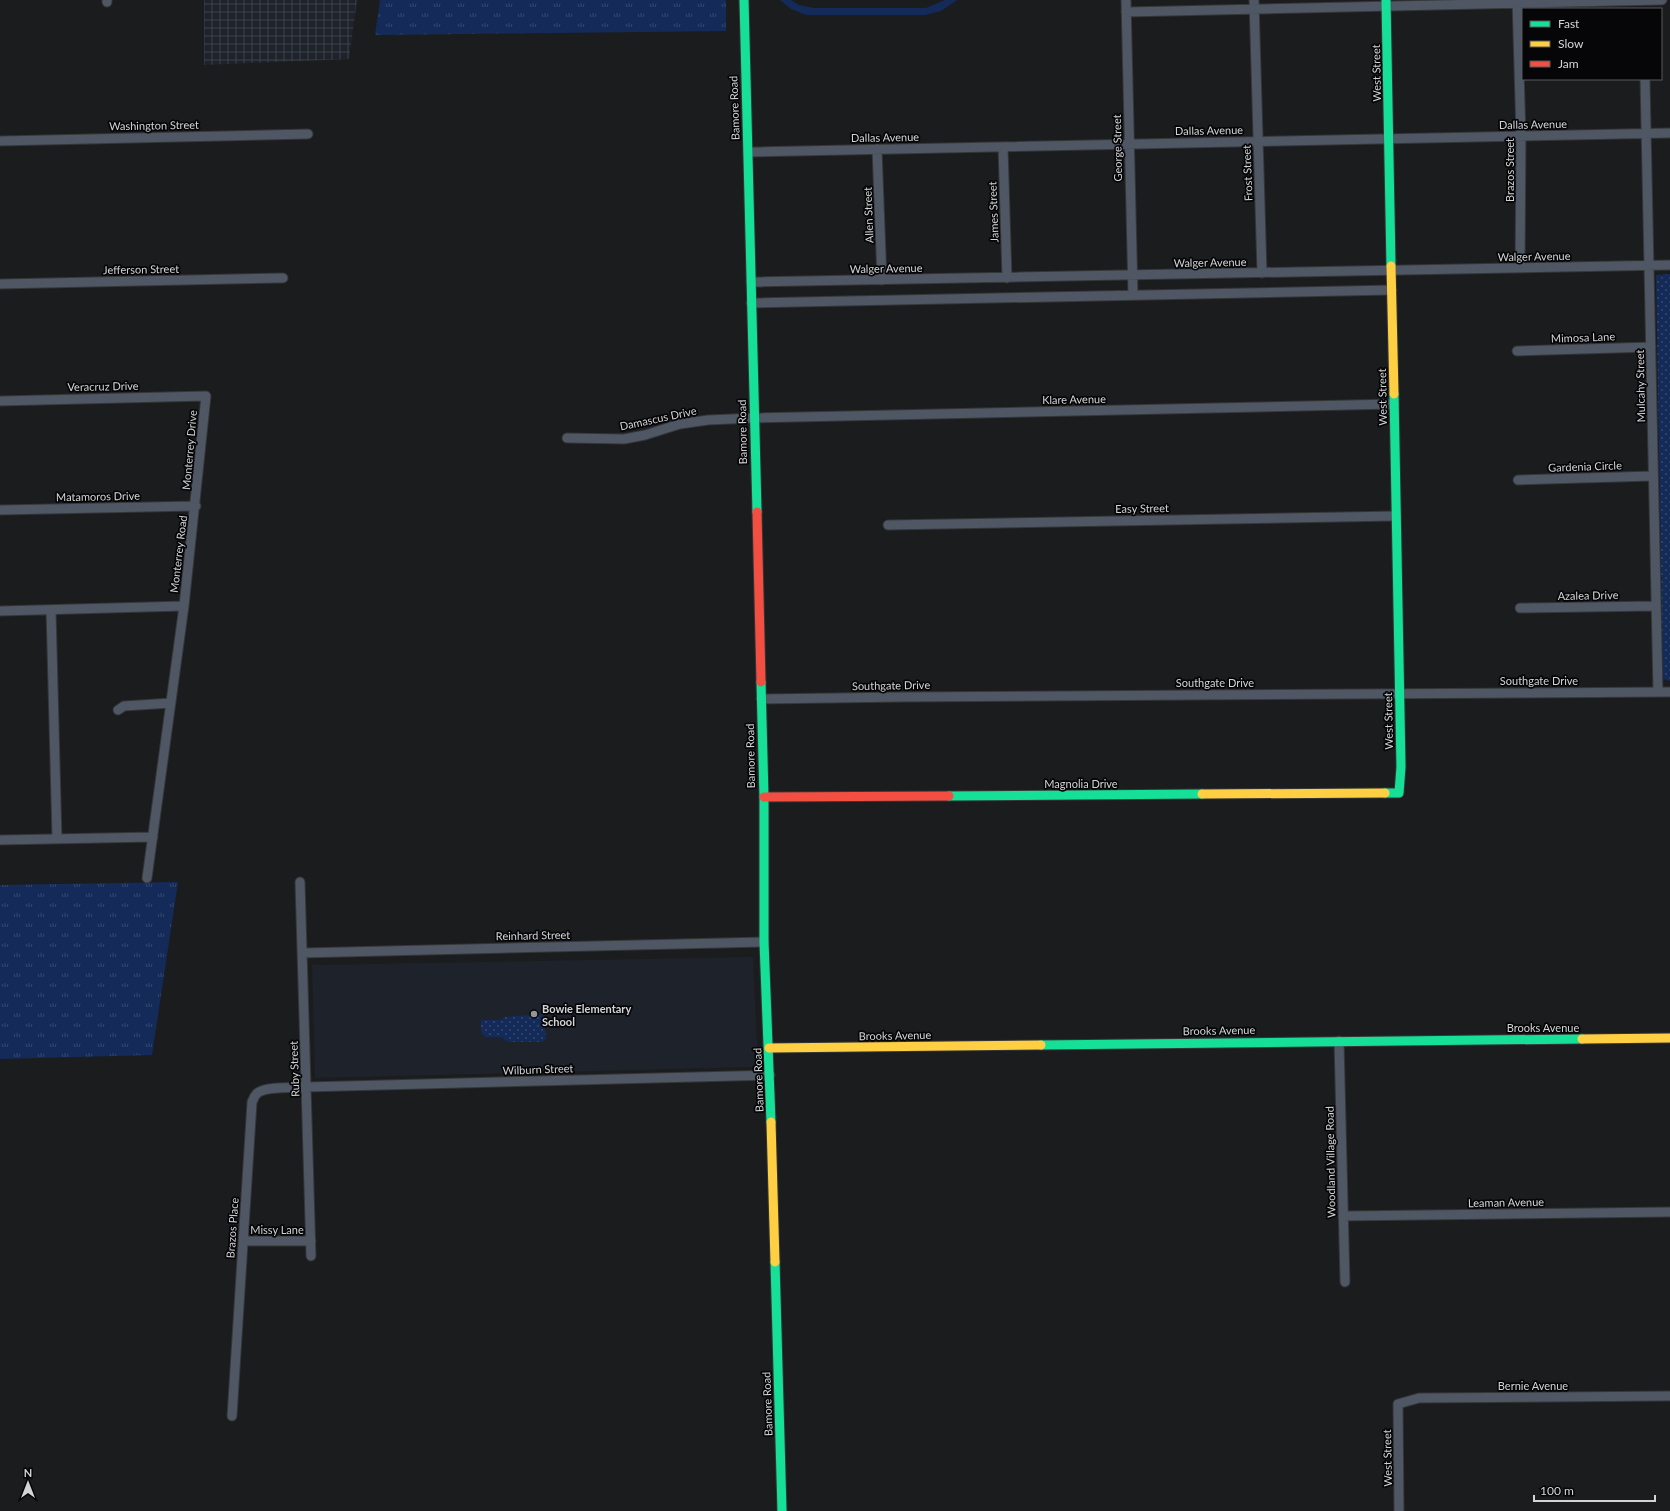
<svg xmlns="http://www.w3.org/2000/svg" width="1670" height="1511" font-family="Lato,sans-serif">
	<defs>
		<pattern id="industrial-grid" width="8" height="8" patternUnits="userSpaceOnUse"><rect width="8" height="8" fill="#1e222a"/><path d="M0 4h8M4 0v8" fill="none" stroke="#3e4148"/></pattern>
		<pattern id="grass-tufts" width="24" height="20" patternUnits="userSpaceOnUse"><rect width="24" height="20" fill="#142a59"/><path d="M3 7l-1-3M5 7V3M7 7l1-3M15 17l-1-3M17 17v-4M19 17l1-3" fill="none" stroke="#354870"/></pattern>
		<pattern id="park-dots" width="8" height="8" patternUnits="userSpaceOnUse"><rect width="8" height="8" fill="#142a59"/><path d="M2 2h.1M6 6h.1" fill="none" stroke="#354870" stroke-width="1.8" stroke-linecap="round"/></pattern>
	</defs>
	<rect width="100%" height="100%" fill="#1b1c1e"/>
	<path fill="#1e222a" d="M 753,957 L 758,1063 L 755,1067 L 315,1078 L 312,965 Z"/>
	<path fill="url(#industrial-grid)" d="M 204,0 L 357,0 L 349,59 L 204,65 Z"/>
	<path fill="url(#grass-tufts)" d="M 380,0 L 726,0 L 726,31 L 375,35 Z
		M 178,882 L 152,1055 L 0,1059 L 0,885 Z"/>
	<path fill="url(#park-dots)" d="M 1670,274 L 1670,681 L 1663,679 L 1656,275 Z
		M 542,1014 L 544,1015 L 546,1039 L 543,1042 L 509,1042 L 504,1040 L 503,1037 L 485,1037 L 481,1031 L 481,1020 L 500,1020 L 504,1017 Z"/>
	<path fill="#142a59" d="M 780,0 L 791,0 L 799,5 L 814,8 L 926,8 L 945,0 L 957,0 L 941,11 L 925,15 L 806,15 L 791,9 Z"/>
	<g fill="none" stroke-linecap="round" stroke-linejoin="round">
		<g stroke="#353637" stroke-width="11">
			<path id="street" d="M 107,0 L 107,2
				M 1126,0 L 1133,295
				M 1254,0 L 1262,273
				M 1517,0 L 1521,136 L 1520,268
				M 1126,12 L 1662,0
				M 1645,79 L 1658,692
				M 0,141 L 308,134
				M 1003,147 L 1007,278
				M 877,149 L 882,280
				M 748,152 L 1670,133
				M 751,282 L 1670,265
				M 0,284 L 283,278
				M 751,303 L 1392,290
				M 1517,351 L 1651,347
				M 0,401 L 206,396 L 184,606 L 147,878
				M 567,438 L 624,439 L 645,435 L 680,424 L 708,420 L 754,418 L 1394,404
				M 1518,480 L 1653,476
				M 0,510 L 196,506
				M 888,525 L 1396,516
				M 1520,608 L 1656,606
				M 51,610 L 57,839
				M 0,611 L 184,606
				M 761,699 L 904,697 L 1670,692
				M 118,710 L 124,706 L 171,703
				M 0,840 L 153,837
				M 300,882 L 311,1256
				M 302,953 L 764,942
				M 1339,1041 L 1345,1282
				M 1343,1216 L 1670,1212
				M 243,1241 L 311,1241
				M 232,1416 L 252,1102 C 254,1098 255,1094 259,1092 C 268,1086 295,1088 306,1087 L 770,1075
				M 1399,1511 L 1398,1404 L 1419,1398 L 1670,1396"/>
		</g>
		<g stroke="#353637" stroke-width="11">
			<path id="fast" d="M 744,0 L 757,512
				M 1386,0 L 1391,266
				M 761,682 L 764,797 L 764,942 L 771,1122
				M 1385,793 L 1399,793 L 1401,767 L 1394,394
				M 949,796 L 1202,794
				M 1041,1045 L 1582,1039
				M 775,1262 L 782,1511"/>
		</g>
		<g stroke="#353637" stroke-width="11">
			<path id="slow" d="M 1391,266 L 1394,394
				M 1202,794 L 1385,793
				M 1582,1039 L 1670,1038
				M 769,1048 L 1041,1045
				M 771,1122 L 775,1262"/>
		</g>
		<g stroke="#353637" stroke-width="11">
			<path id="jam" d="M 757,512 L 761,682
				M 764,797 L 949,796"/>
		</g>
		<use href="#street" stroke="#4f5664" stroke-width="9"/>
		<use href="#fast" stroke="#16e098" stroke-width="9"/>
		<use href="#slow" stroke="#ffcf43" stroke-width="9"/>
		<use href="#jam" stroke="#f24e42" stroke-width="9"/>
	</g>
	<circle fill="#929496" stroke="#060608" stroke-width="1.5" cx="534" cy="1014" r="4"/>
	<g text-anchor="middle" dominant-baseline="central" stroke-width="3.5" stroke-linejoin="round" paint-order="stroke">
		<g font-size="11" fill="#d2d4d6" stroke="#060608">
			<text transform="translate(1376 73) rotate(-91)">West Street</text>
			<text transform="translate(734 108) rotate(-92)">Bamore Road</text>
			<text transform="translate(1533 124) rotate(-1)">Dallas Avenue</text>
			<text transform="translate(154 125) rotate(-1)">Washington Street</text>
			<text transform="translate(1209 130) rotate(-1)">Dallas Avenue</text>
			<text transform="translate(885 137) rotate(-1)">Dallas Avenue</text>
			<text transform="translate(1117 148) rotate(-91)">George Street</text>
			<text transform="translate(1509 170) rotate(-90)">Brazos Street</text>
			<text transform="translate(1247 173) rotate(-92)">Frost Street</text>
			<text transform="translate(993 212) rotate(-92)">James Street</text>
			<text transform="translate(868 215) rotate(-92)">Allen Street</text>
			<text transform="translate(1534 256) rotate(-1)">Walger Avenue</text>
			<text transform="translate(1210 262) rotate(-1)">Walger Avenue</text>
			<text transform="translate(886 268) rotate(-1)">Walger Avenue</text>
			<text transform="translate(141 269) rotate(-1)">Jefferson Street</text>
			<text transform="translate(1583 337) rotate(-2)">Mimosa Lane</text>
			<text transform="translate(103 386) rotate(-1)">Veracruz Drive</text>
			<text transform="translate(1640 386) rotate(-91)">Mulcahy Street</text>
			<text transform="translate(1382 397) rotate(-91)">West Street</text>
			<text transform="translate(1074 399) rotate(-1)">Klare Avenue</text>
			<text transform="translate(658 418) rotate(-12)">Damascus Drive</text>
			<text transform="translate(742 432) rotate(-91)">Bamore Road</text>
			<text transform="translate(189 450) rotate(-85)">Monterrey Drive</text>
			<text transform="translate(1585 466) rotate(-2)">Gardenia Circle</text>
			<text transform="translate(98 496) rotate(-1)">Matamoros Drive</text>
			<text transform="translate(1142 508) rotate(-1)">Easy Street</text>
			<text transform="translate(178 554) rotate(-83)">Monterrey Road</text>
			<text transform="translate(1588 595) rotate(-1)">Azalea Drive</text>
			<text x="1539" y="680">Southgate Drive</text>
			<text x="1215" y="682">Southgate Drive</text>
			<text transform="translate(891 685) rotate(-1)">Southgate Drive</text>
			<text transform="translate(1388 721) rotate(-91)">West Street</text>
			<text transform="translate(750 756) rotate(-91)">Bamore Road</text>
			<text x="1081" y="783">Magnolia Drive</text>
			<text transform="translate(533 935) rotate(-1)">Reinhard Street</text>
			<text x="1543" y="1027">Brooks Avenue</text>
			<text transform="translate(1219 1030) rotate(-1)">Brooks Avenue</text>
			<text transform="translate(895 1035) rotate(-1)">Brooks Avenue</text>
			<text transform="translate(294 1069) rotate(-92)">Ruby Street</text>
			<text transform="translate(538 1069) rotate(-2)">Wilburn Street</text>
			<text transform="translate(758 1080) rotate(-92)">Bamore Road</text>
			<text transform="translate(1330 1162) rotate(-91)">Woodland Village Road</text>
			<text transform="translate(1506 1202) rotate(-1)">Leaman Avenue</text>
			<text transform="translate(232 1228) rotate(-86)">Brazos Place</text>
			<text x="277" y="1229">Missy Lane</text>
			<text x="1533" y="1385">Bernie Avenue</text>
			<text transform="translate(767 1404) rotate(-92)">Bamore Road</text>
			<text transform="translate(1387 1458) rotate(-91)">West Street</text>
		</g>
		<g font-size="11" font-weight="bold" fill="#d2d4d6" stroke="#060608" text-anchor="start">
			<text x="542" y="1008">Bowie Elementary<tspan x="542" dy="13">School</tspan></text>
		</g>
	</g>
	<rect x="1522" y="8" width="140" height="72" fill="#060608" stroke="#58585a"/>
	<rect x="1530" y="21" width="20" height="6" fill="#16e098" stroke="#58585a"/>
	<text x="1558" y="28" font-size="12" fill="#d2d4d6">Fast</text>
	<rect x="1530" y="41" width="20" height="6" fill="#ffcf43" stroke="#58585a"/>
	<text x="1558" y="48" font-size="12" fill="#d2d4d6">Slow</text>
	<rect x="1530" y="61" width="20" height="6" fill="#f24e42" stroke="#58585a"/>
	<text x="1558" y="68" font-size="12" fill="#d2d4d6">Jam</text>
	<g transform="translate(28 1483)" stroke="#060608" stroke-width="3" paint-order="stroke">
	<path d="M0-3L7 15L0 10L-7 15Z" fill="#d2d4d6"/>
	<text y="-6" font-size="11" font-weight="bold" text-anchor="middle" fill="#d2d4d6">N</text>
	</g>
	<path d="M1534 1495v6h121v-6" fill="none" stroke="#d2d4d6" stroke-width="2"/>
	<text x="1540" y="1495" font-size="12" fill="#d2d4d6" stroke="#060608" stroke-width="3" paint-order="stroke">100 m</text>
</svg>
